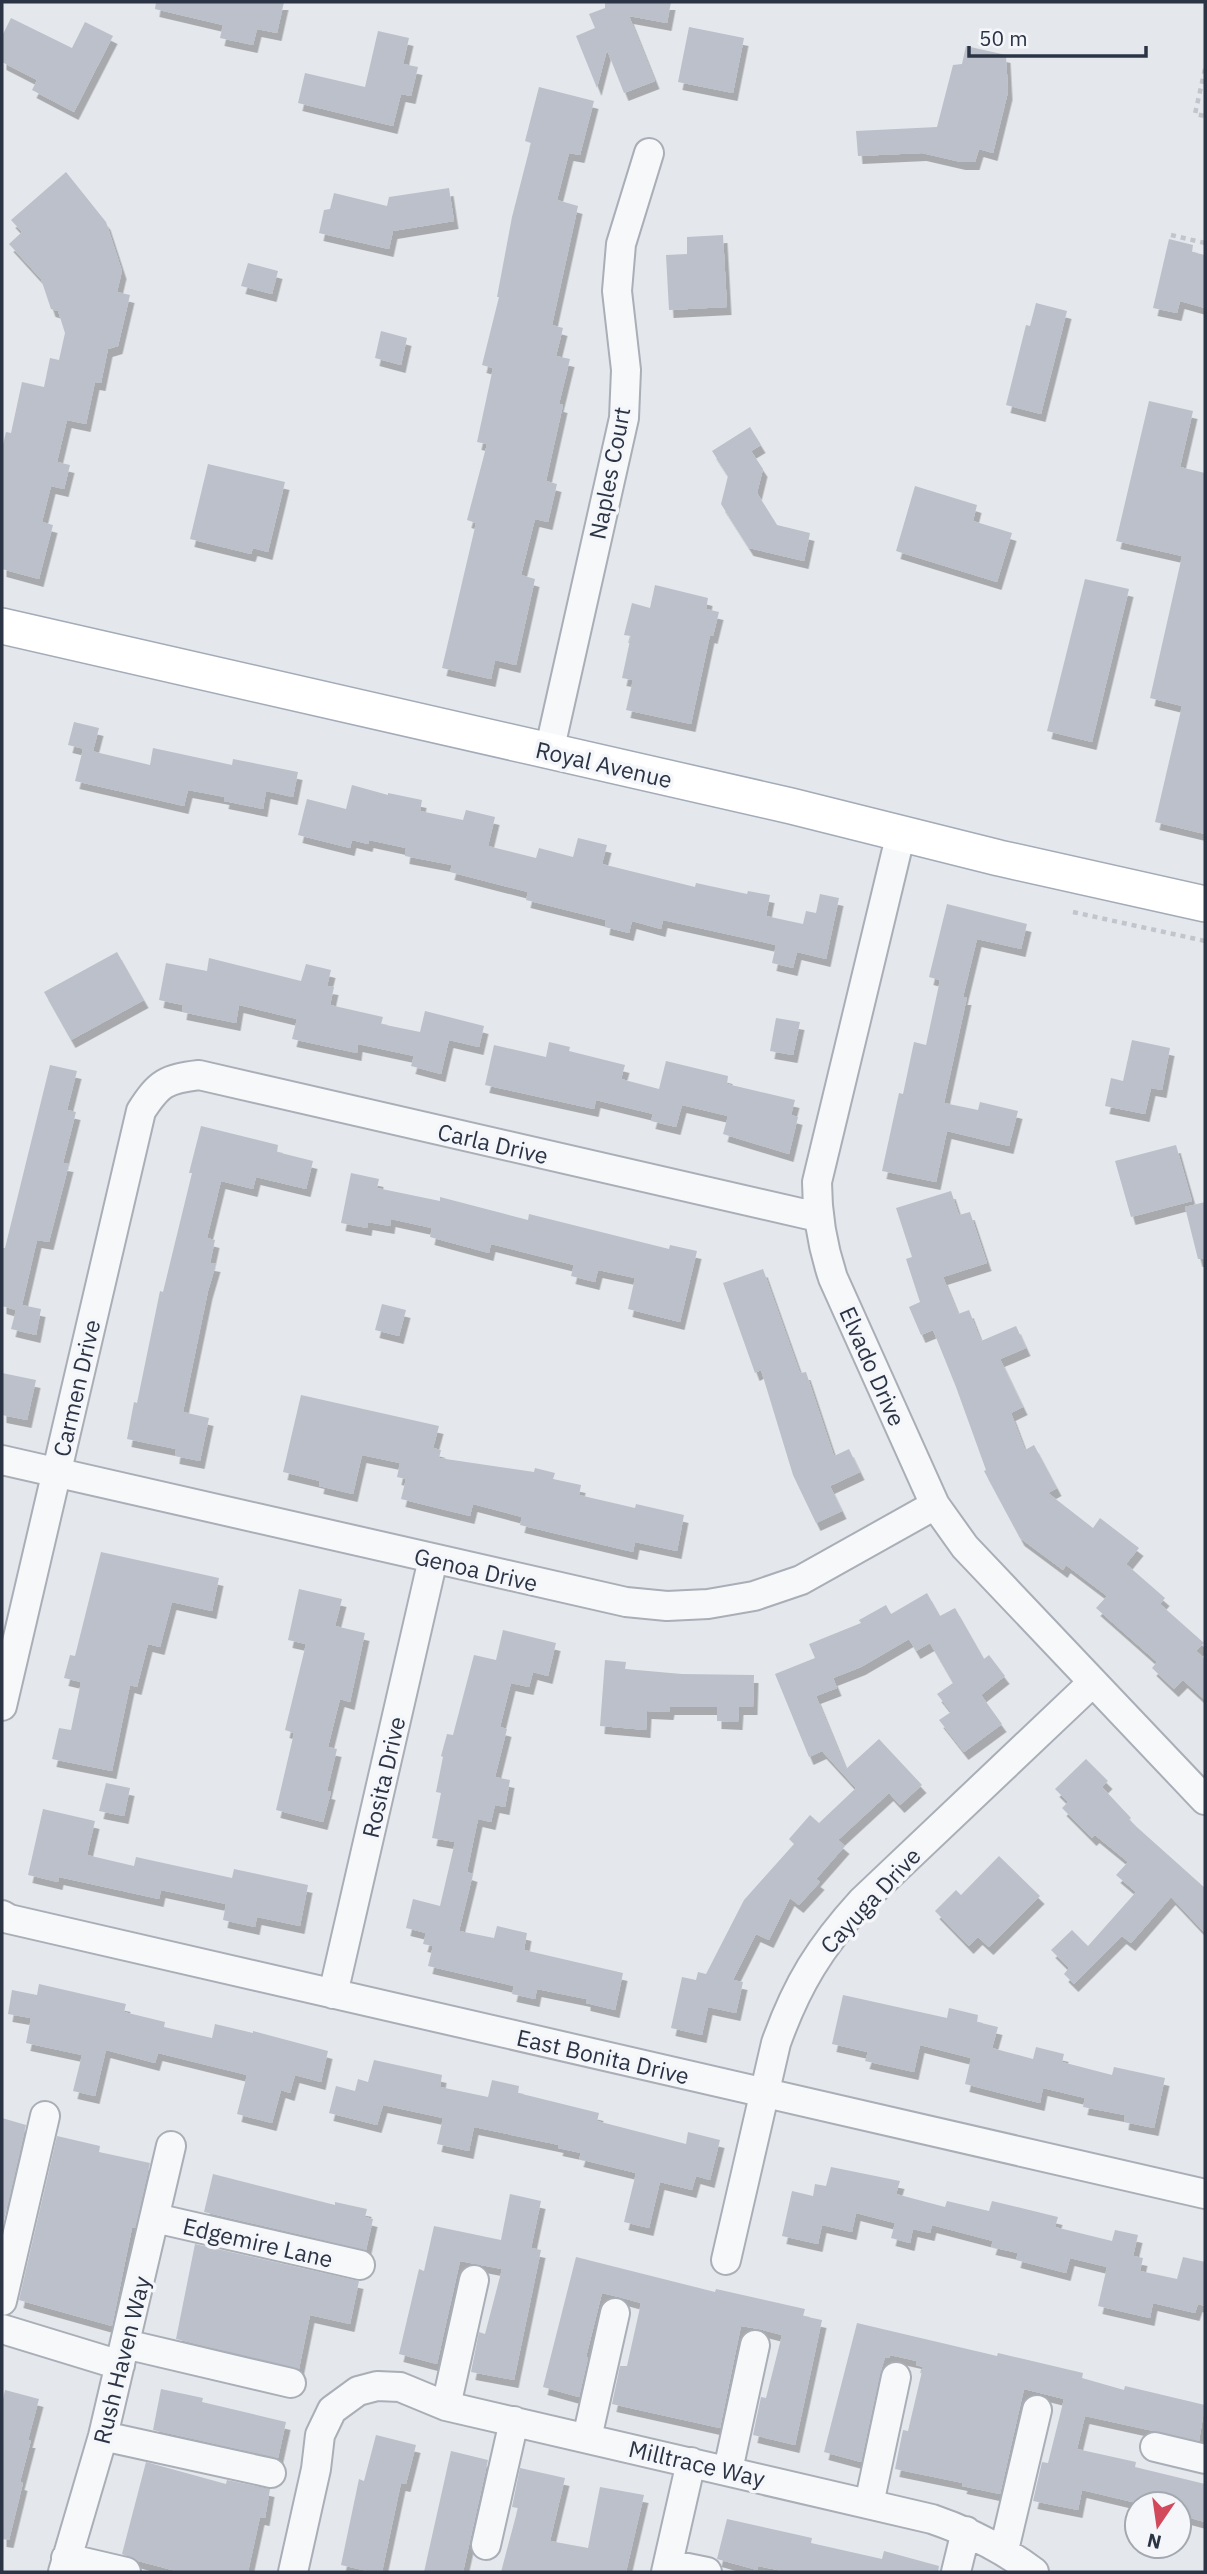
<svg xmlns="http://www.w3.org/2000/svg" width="1207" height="2574" font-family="'IBM Plex Sans',sans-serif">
	<defs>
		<filter id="shadow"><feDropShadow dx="4.5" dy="8" stdDeviation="0" flood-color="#0004"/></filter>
	</defs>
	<rect width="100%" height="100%" fill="#e4e7ec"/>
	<path fill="#bbc0ca" filter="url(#shadow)" d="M 156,2 L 284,2 L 277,33 L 257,29 L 253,45 L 220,38 L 223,25 L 155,9 Z
		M 605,2 L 671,2 L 667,23 L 629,16 L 655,81 L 624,93 L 607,50 L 597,88 L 576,36 L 595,28 L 589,14 L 605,8 Z
		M 11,18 L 72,48 L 85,22 L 113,36 L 74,112 L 32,90 L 37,80 L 2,62 L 2,36 Z
		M 689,27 L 744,38 L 733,93 L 678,82 Z
		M 378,31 L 409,38 L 403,64 L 418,67 L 411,96 L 401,94 L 393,126 L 298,103 L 305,73 L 365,87 Z
		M 966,46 L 1006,55 L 1008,92 L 993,153 L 979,149 L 975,162 L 961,162 L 922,153 L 858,156 L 856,131 L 937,127 L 953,65 L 962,64 Z
		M 539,87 L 594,101 L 580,155 L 569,153 L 557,200 L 578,206 L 552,325 L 563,328 L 556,356 L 570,359 L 559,404 L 563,405 L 546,481 L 557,484 L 548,522 L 535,519 L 521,575 L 535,579 L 516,665 L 495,660 L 491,679 L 442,668 L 476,523 L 467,520 L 487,444 L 477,442 L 493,368 L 482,365 L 499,297 L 497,297 L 512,217 L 531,143 L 525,141 Z
		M 66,172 L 106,222 L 122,271 L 117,292 L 130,295 L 118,346 L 108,349 L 101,383 L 95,382 L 86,424 L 67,420 L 57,462 L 70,465 L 64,489 L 51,486 L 42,522 L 53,525 L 39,579 L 2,569 L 2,449 L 6,432 L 11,433 L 22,382 L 44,387 L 50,358 L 59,360 L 65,333 L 58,311 L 51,309 L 41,279 L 9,244 L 22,232 L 11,220 Z
		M 449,188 L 454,221 L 393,231 L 389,249 L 319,233 L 324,210 L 330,209 L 334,193 L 387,206 L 389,197 Z
		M 723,235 L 727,307 L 669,310 L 666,255 L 687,254 L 687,237 Z
		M 1169,239 L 1193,245 L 1192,252 L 1205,255 L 1205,308 L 1180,301 L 1177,313 L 1153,308 Z
		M 248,263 L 278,271 L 272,294 L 241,286 Z
		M 1036,303 L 1067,311 L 1041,414 L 1006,405 L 1026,325 L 1030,326 Z
		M 381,331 L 407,338 L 401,365 L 375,358 Z
		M 1149,401 L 1193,411 L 1180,467 L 1205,473 L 1205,834 L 1155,822 L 1182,706 L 1150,698 L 1182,556 L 1116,541 Z
		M 750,427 L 761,445 L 751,451 L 763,469 L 757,493 L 777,525 L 810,533 L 804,561 L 749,548 L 721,504 L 728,476 L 712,451 Z
		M 208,464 L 285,482 L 268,552 L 253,548 L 251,554 L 190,539 Z
		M 915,486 L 977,505 L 973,521 L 1012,533 L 997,582 L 896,551 Z
		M 1085,579 L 1129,589 L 1092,742 L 1047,731 Z
		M 655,585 L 708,598 L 706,609 L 719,612 L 713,636 L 710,635 L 691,724 L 626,710 L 633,680 L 622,678 L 631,636 L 624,635 L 632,603 L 650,608 Z
		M 74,722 L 99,728 L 93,751 L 68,745 Z
		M 153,748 L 232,765 L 233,759 L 298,772 L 293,797 L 266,791 L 263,809 L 224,801 L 225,797 L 188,790 L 184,806 L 75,781 L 83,749 L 150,765 Z
		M 352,785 L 388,795 L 388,793 L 422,800 L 420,811 L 463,820 L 466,810 L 495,817 L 488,846 L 536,858 L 539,848 L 573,857 L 578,838 L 607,845 L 602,864 L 695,887 L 696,883 L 747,894 L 748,891 L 770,895 L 766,916 L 803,924 L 806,911 L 816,913 L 820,894 L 839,898 L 826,959 L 797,952 L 793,968 L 772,963 L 776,945 L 663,920 L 661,929 L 632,921 L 629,933 L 605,927 L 606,920 L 526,900 L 528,892 L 450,872 L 452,865 L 405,856 L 406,848 L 369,840 L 368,844 L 352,840 L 350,848 L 298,835 L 307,799 L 346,809 Z
		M 947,904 L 1027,924 L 1021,949 L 977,939 L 963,997 L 967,997 L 944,1103 L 978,1110 L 980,1102 L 1018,1111 L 1009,1146 L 947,1131 L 936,1182 L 882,1171 L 899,1093 L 903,1094 L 914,1042 L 926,1045 L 940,980 L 929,977 Z
		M 117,952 L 144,1000 L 71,1040 L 44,992 Z
		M 209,958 L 301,981 L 306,964 L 331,970 L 327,986 L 334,987 L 330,1005 L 383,1017 L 381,1024 L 420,1032 L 425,1011 L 484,1026 L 479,1047 L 449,1040 L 441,1074 L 411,1066 L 414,1056 L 358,1044 L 357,1053 L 292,1039 L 297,1019 L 239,1005 L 236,1023 L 182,1012 L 183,1005 L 159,1000 L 166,963 L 207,971 Z
		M 776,1018 L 800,1022 L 793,1055 L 770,1051 Z
		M 1132,1040 L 1170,1048 L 1162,1090 L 1151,1088 L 1145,1114 L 1105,1106 L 1111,1078 L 1123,1081 Z
		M 549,1042 L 570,1047 L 569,1051 L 625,1065 L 621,1079 L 659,1089 L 666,1061 L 728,1076 L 727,1084 L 795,1100 L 791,1115 L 798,1117 L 789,1154 L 723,1134 L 728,1116 L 682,1105 L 676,1127 L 651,1121 L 653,1114 L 596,1100 L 594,1109 L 485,1085 L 494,1045 L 546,1057 Z
		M 50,1065 L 77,1071 L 67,1110 L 76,1112 L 63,1163 L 69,1164 L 49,1242 L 37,1240 L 22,1305 L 41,1309 L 36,1335 L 11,1329 L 16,1310 L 2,1306 L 2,1248 L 5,1248 Z
		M 201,1126 L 278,1145 L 277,1152 L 313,1161 L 306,1189 L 256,1177 L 253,1189 L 221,1181 L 207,1238 L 215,1240 L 210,1263 L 216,1264 L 208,1291 L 183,1412 L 209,1418 L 200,1461 L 175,1456 L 176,1449 L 127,1439 L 134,1402 L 137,1403 L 160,1291 L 163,1292 L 192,1173 L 189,1173 Z
		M 1176,1145 L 1192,1201 L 1131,1217 L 1115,1161 Z
		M 351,1173 L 379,1179 L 377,1188 L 440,1201 L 440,1197 L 528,1220 L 529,1214 L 669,1249 L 670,1245 L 697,1251 L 680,1322 L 628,1309 L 635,1278 L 598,1270 L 595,1282 L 571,1276 L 574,1265 L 491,1244 L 489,1253 L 430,1237 L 432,1228 L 391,1219 L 390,1226 L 368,1222 L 367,1228 L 341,1223 Z
		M 951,1191 L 959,1215 L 970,1212 L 987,1263 L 943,1277 L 958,1314 L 969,1310 L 981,1341 L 1016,1326 L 1026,1348 L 1000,1359 L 1023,1407 L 1011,1413 L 1025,1450 L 1034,1445 L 1057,1488 L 1048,1493 L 1093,1528 L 1100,1518 L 1139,1548 L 1126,1564 L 1165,1598 L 1160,1604 L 1204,1643 L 1196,1651 L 1205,1659 L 1205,1700 L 1183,1680 L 1174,1689 L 1152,1668 L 1157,1662 L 1096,1608 L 1107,1596 L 1066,1565 L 1063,1570 L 1020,1538 L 984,1471 L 986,1470 L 956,1387 L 933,1330 L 921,1335 L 909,1307 L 920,1302 L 906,1259 L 912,1257 L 896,1208 Z
		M 1205,1202 L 1205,1259 L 1198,1259 L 1185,1207 Z
		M 763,1269 L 800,1373 L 806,1372 L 834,1456 L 849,1449 L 860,1472 L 830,1486 L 842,1511 L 816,1523 L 793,1475 L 761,1370 L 755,1373 L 723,1283 Z
		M 382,1304 L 406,1310 L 399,1336 L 375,1330 Z
		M 2,1373 L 36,1380 L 27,1420 L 2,1415 Z
		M 301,1395 L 439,1426 L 433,1448 L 441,1450 L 439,1458 L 534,1472 L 535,1468 L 555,1473 L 553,1479 L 581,1485 L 579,1495 L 635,1508 L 636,1504 L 684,1515 L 677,1551 L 635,1542 L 633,1552 L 520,1525 L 522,1517 L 473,1504 L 470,1516 L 401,1499 L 406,1479 L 397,1477 L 400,1463 L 362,1455 L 353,1494 L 319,1486 L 320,1481 L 283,1472 Z
		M 101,1552 L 219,1578 L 212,1611 L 172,1602 L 160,1647 L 148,1644 L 137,1687 L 130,1685 L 112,1771 L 52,1759 L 59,1728 L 71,1730 L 81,1682 L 64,1678 L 70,1655 L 75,1656 Z
		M 299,1589 L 342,1599 L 335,1626 L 365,1633 L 350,1702 L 340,1699 L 328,1747 L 337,1749 L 327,1791 L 331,1792 L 323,1822 L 276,1810 L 294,1733 L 285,1730 L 306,1644 L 288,1640 Z
		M 927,1593 L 940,1616 L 955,1608 L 984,1659 L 989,1655 L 1005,1676 L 981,1695 L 1002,1724 L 964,1752 L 939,1720 L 951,1712 L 937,1694 L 953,1683 L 930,1643 L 916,1651 L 909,1639 L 861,1667 L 833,1678 L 837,1688 L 816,1696 L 846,1769 L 879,1739 L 922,1785 L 900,1805 L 889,1793 L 838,1840 L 845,1846 L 816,1879 L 820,1882 L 799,1905 L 790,1898 L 769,1940 L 756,1934 L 733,1980 L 743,1982 L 736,2013 L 708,2007 L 702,2035 L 671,2028 L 682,1977 L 696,1980 L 698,1972 L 706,1974 L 744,1900 L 794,1844 L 789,1839 L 810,1815 L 819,1823 L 856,1788 L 822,1751 L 809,1757 L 775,1674 L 815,1658 L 809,1644 L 861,1623 L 859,1620 L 886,1605 L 891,1614 Z
		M 503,1630 L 556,1643 L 548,1676 L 533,1672 L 529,1687 L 511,1683 L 500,1727 L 507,1729 L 495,1777 L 510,1780 L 505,1807 L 495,1805 L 491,1822 L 478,1819 L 467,1872 L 473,1874 L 459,1931 L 494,1938 L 497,1926 L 527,1933 L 524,1950 L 623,1973 L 615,2010 L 586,2003 L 586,1999 L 537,1989 L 535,1999 L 512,1994 L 514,1986 L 428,1966 L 433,1946 L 423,1944 L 426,1933 L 406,1928 L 413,1899 L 440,1906 L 455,1842 L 432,1838 L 441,1793 L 436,1792 L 443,1757 L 441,1756 L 447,1734 L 453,1735 L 474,1655 L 496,1660 Z
		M 605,1660 L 626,1662 L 625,1669 L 682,1674 L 754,1675 L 753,1707 L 739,1707 L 738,1722 L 717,1721 L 717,1707 L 670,1707 L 669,1712 L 647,1711 L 646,1730 L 600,1726 Z
		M 1086,1759 L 1108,1781 L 1102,1787 L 1131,1818 L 1129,1820 L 1205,1888 L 1205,1933 L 1171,1897 L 1131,1943 L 1122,1936 L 1074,1984 L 1064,1974 L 1069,1968 L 1051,1950 L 1072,1930 L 1088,1946 L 1136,1892 L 1116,1875 L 1128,1862 L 1095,1835 L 1092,1838 L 1062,1808 L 1068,1802 L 1055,1789 Z
		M 106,1783 L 130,1788 L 124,1816 L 99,1811 Z
		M 43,1809 L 95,1821 L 87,1855 L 134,1866 L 136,1857 L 232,1878 L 234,1869 L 308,1885 L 300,1926 L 257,1917 L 255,1927 L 223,1920 L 226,1904 L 161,1890 L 159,1899 L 59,1877 L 58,1882 L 28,1875 Z
		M 999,1856 L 1040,1896 L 989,1947 L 978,1937 L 969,1946 L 935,1911 L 956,1890 L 961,1895 Z
		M 39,1984 L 126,2004 L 124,2012 L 165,2022 L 164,2027 L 212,2038 L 215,2024 L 253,2033 L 253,2031 L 328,2051 L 321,2082 L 295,2075 L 290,2093 L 281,2090 L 272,2123 L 237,2114 L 247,2075 L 158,2053 L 155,2063 L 106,2050 L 95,2096 L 73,2091 L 82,2055 L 26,2043 L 31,2018 L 8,2014 L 12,1990 L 37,1995 Z
		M 843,1995 L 947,2018 L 949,2008 L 978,2015 L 977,2022 L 998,2027 L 992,2048 L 1033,2059 L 1036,2047 L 1064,2054 L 1062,2062 L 1112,2075 L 1114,2067 L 1165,2078 L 1154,2128 L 1124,2122 L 1125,2115 L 1083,2107 L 1085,2098 L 1043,2088 L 1040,2103 L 965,2084 L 971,2058 L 920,2045 L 914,2072 L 865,2061 L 868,2052 L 832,2044 Z
		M 374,2060 L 442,2075 L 440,2087 L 488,2097 L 492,2080 L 519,2086 L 518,2093 L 599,2113 L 597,2121 L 686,2144 L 688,2132 L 720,2140 L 710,2180 L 696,2176 L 692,2190 L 660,2182 L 649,2228 L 624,2222 L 636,2173 L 579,2159 L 581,2153 L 558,2148 L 559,2145 L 474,2127 L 469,2151 L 437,2144 L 443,2118 L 383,2105 L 377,2125 L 329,2113 L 336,2086 L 355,2091 L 358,2079 L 368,2082 Z
		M 2,2118 L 26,2125 L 2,2229 Z
		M 57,2136 L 100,2146 L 99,2152 L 150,2163 L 135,2228 L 132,2228 L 112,2326 L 19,2300 Z
		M 831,2167 L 900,2181 L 896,2194 L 945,2207 L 947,2201 L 989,2211 L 992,2201 L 1058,2217 L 1055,2227 L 1112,2241 L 1115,2230 L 1138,2235 L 1133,2256 L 1143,2258 L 1140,2271 L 1177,2279 L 1183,2257 L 1205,2262 L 1205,2306 L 1198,2304 L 1195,2313 L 1153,2303 L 1150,2318 L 1098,2306 L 1107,2267 L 1070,2258 L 1066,2273 L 1016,2260 L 1018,2253 L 991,2247 L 993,2241 L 932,2225 L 930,2233 L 913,2229 L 910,2243 L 891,2238 L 895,2223 L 856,2213 L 852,2232 L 822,2225 L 818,2244 L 782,2236 L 792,2191 L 813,2196 L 815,2184 L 826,2186 Z
		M 213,2174 L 335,2205 L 335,2202 L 367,2209 L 365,2217 L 373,2219 L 366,2250 L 204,2212 Z
		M 510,2194 L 541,2201 L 531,2248 L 541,2250 L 514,2380 L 471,2372 L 479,2332 L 485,2334 L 502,2269 L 460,2261 L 437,2364 L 399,2354 L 419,2269 L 424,2271 L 434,2226 L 501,2240 Z
		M 195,2244 L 359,2281 L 350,2324 L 310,2315 L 299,2369 L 176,2339 Z
		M 576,2257 L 715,2292 L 716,2289 L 805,2309 L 803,2316 L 822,2320 L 795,2445 L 753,2435 L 761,2397 L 766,2398 L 782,2335 L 759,2329 L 741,2326 L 720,2428 L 612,2404 L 620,2366 L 627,2366 L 641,2303 L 619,2297 L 602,2293 L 586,2357 L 588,2358 L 579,2397 L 543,2387 Z
		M 857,2323 L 997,2356 L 998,2353 L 1083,2373 L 1082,2378 L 1124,2390 L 1125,2386 L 1205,2405 L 1199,2441 L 1085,2416 L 1077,2449 L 1136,2462 L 1135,2467 L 1205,2484 L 1205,2522 L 1179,2515 L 1179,2504 L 1141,2504 L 1082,2490 L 1078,2510 L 1033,2501 L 1042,2462 L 1048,2463 L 1064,2399 L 1024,2389 L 1000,2494 L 962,2486 L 963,2483 L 895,2469 L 903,2430 L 908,2431 L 923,2367 L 916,2365 L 917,2361 L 890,2355 L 889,2358 L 885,2357 L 880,2374 L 861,2462 L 824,2452 Z
		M 161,2389 L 203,2398 L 202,2402 L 286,2422 L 278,2458 L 153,2430 Z
		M 5,2390 L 39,2399 L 28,2440 L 31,2440 L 20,2482 L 23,2483 L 9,2540 L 2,2539 L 2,2404 Z
		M 376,2435 L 416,2445 L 406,2484 L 401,2483 L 382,2572 L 372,2572 L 341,2565 L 359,2479 L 364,2481 Z
		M 451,2451 L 488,2460 L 463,2572 L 424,2572 Z
		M 146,2462 L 226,2484 L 227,2480 L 270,2489 L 265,2518 L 260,2517 L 248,2572 L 180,2572 L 138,2561 L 122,2554 Z
		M 520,2468 L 565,2478 L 550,2541 L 588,2548 L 600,2487 L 644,2495 L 626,2572 L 501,2572 L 518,2508 L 512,2507 Z
		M 727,2519 L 812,2538 L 811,2543 L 882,2559 L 884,2551 L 939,2566 L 938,2572 L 787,2572 L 758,2566 L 757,2570 L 717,2559 Z"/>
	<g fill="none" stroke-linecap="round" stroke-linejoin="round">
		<g stroke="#a9aeb7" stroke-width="32">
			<path id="minor" d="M 549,752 L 624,418 L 626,370 L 617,291 L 621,244 L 649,153
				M 901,833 L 817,1182 C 817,1216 822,1245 833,1278 L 935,1505 L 965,1547 L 1205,1800
				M 2,1460 L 626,1602 L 667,1606 L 708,1604 L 754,1596 L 801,1580 L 935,1505
				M 2,1706 L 141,1111 C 159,1083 166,1079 199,1075 L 818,1217
				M 2,1915 L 9,1919 L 1205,2194
				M 333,1994 L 433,1559
				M 155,2218 L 360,2265
				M 726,2260 L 776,2043 C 797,1984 820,1947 862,1901 L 1093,1682
				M 2,2301 L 45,2116
				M 2,2329 L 120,2365
				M 125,2344 L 291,2383
				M 446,2406 L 474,2280
				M 103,2436 L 271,2473
				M 587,2438 L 615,2313
				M 1155,2447 L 1205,2459
				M 728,2470 L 755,2345
				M 869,2504 L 896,2377
				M 486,2545 L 514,2421
				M 1004,2550 L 1037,2410
				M 66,2558 L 126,2572
				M 668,2564 L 707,2572
				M 63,2572 L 103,2436 L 171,2146
				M 293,2572 L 316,2469 L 320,2435 L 332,2410 L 358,2391 L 377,2386 L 400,2387 L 446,2406 L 932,2519 C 970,2532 1002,2548 1034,2572
				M 666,2572 L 691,2462
				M 956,2572 L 966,2531"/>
		</g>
		<g stroke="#a3abb8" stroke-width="38">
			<path id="major" d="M 2,626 L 791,806 L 999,858 L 1205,904"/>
		</g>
		<path stroke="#c2c5cb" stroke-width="4.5" stroke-dasharray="5 5" stroke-linecap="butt" d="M 1205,69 L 1195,114 L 1205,116
			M 1171,235 L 1205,243
			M 1073,912 L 1205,941"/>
		<use href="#minor" stroke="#f7f8fa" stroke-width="28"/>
		<use href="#major" stroke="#fff" stroke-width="35"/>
	</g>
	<g text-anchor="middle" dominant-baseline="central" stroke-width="7" stroke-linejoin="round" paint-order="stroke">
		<g font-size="23" fill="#2b3445" stroke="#f4f6f9">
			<text transform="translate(609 473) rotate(-79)">Naples Court</text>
			<text transform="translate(604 764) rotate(13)">Royal Avenue</text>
			<text transform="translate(493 1143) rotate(13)">Carla Drive</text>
			<text transform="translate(873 1366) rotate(66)">Elvado Drive</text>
			<text transform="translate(76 1388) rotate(-77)">Carmen Drive</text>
			<text transform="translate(476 1569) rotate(13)">Genoa Drive</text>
			<text transform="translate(383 1777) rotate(-77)">Rosita Drive</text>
			<text transform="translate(870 1900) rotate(-47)">Cayuga Drive</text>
			<text transform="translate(603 2056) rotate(13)">East Bonita Drive</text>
			<text transform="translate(258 2242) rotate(13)">Edgemire Lane</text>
			<text transform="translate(121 2360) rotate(-76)">Rush Haven Way</text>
			<text transform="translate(697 2463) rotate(13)">Milltrace Way</text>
		</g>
	</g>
	<rect width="1207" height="2574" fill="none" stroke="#2b3445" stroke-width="7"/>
	<g transform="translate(1158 2525) rotate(193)"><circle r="33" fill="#f4f6f9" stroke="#a4a8b1" stroke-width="2"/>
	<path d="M0-5L12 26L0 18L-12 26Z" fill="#d1495b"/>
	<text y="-10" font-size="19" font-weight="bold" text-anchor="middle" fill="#2b3445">N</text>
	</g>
	<path d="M969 46v10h177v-10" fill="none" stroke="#2b3445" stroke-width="3.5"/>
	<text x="979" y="46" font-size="21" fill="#2b3445" stroke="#f4f6f9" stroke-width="5" paint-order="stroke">50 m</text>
</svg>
